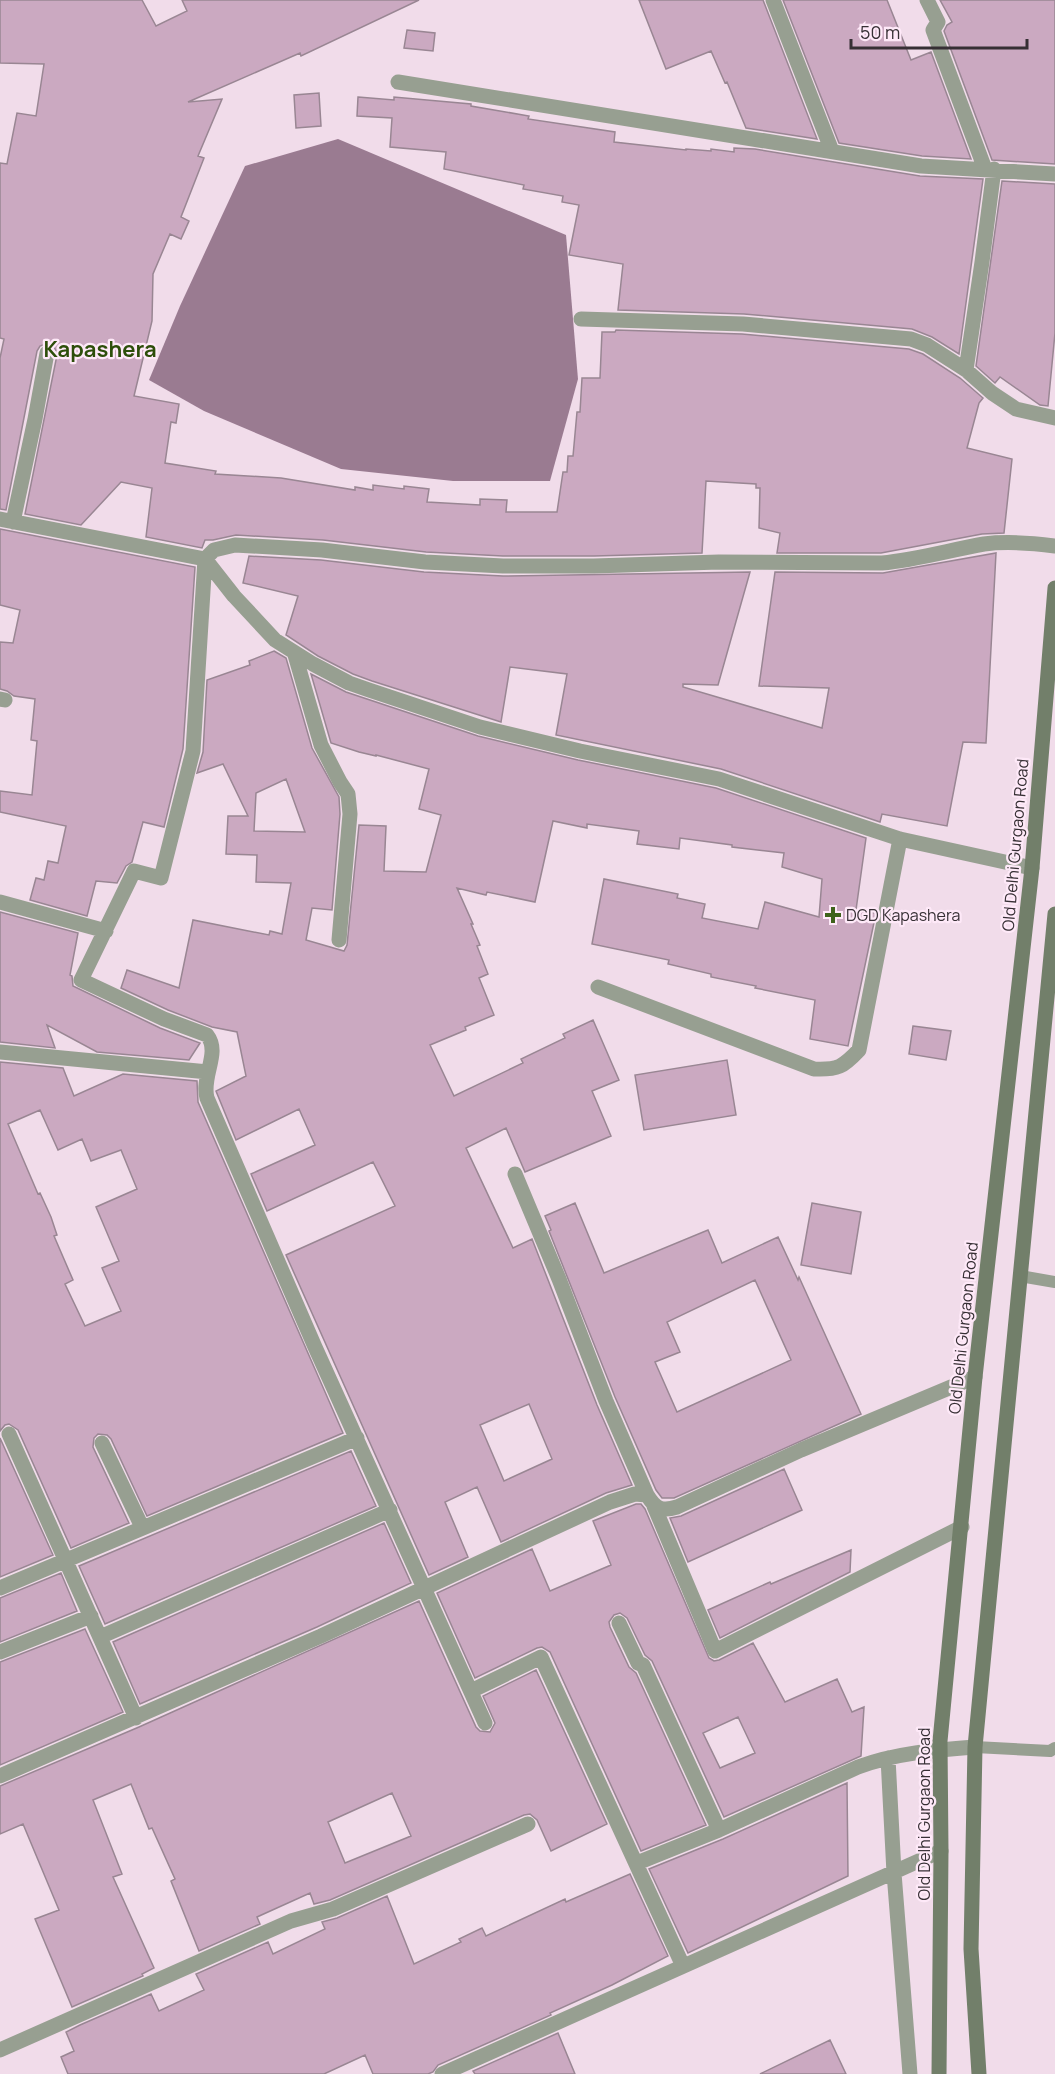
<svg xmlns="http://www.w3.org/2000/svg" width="1055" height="2074" font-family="Manrope,sans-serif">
	<rect width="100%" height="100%" fill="#f1dcea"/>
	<path fill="#9a7b91" d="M 338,139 L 566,235 L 578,379 L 550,481 L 453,481 L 341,469 L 204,411 L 149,380 L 180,306 L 245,166 Z"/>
	<path fill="#cba9c1" stroke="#998693" stroke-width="1.5" fill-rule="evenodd" d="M 0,0 L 142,0 L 156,26 L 187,11 L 182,0 L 419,0 L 301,56 L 300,53 L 188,102 L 222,99 L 198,156 L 204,158 L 181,217 L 189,221 L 181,239 L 170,234 L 153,274 L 152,321 L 134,396 L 179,404 L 176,423 L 171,422 L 165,463 L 216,471 L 215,474 L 281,478 L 355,490 L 355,487 L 373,490 L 373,485 L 404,489 L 404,486 L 429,489 L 427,502 L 480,505 L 480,499 L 507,500 L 506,512 L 557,512 L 563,472 L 567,472 L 568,456 L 573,456 L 577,412 L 580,412 L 582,378 L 600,378 L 602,332 L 615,332 L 616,330 L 742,334 L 909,349 L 923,354 L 960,378 L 983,398 L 979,403 L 967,448 L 1012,459 L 1004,533 L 982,534 L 881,553 L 777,553 L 780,533 L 759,528 L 760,488 L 756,488 L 756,484 L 706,481 L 702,553 L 594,556 L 503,556 L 426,552 L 323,540 L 236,535 L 213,540 L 205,540 L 202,548 L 146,537 L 152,488 L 121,482 L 81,525 L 25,514 L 57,355 L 54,346 L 48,343 L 40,346 L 37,351 L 6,510 L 0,509 L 0,358 L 4,339 L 0,338 L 0,163 L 7,164 L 17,113 L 36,116 L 44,64 L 0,63 Z
		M 639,0 L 763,0 L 817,139 L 746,128 L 727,82 L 725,83 L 711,51 L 666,69 Z
		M 783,0 L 887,0 L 911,60 L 931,52 L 971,159 L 922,156 L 839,143 Z
		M 940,0 L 1055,0 L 1055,164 L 992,160 L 944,31 L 947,25 L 952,22 Z
		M 407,30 L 435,33 L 433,51 L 404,48 Z
		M 319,93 L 321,126 L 296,128 L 294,95 Z
		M 358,97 L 394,100 L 394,97 L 471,104 L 471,106 L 529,116 L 528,119 L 615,132 L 614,142 L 686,150 L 686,149 L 711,151 L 711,149 L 734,152 L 734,148 L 755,149 L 920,176 L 983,179 L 959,354 L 932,337 L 912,329 L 744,314 L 618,310 L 623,264 L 569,255 L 579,205 L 562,202 L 563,196 L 523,189 L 524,185 L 444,169 L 446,152 L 390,147 L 392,118 L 357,116 Z
		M 1002,181 L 1055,184 L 1055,333 L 1048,406 L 1040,405 L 1000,377 L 995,383 L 976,366 Z
		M 0,529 L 195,567 L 183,749 L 164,827 L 143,822 L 132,862 L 126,866 L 117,883 L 96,881 L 87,916 L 30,900 L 36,878 L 44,880 L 48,861 L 58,863 L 66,826 L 0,812 L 0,791 L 32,795 L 37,741 L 31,740 L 35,699 L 14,696 L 7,691 L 0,689 L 0,642 L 13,643 L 20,610 L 0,605 Z
		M 996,553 L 986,743 L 963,742 L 947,826 L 882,814 L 880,822 L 721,769 L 556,735 L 567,674 L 510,667 L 501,722 L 372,681 L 353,674 L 318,656 L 286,635 L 298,596 L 243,583 L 249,556 L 321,560 L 424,572 L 503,576 L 750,572 L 718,685 L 683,684 L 683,687 L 822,728 L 829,688 L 759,686 L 775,572 L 883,573 Z
		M 274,651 L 286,658 L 312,748 L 339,797 L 340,814 L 332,910 L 312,908 L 306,940 L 344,951 L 347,945 L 359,825 L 386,826 L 384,871 L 426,872 L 441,815 L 419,809 L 429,769 L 376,755 L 376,756 L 359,752 L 331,743 L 311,674 L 346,692 L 478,736 L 578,760 L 716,788 L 866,838 L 856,910 L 876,913 L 848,1046 L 810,1039 L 815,1000 L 755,988 L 756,986 L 711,977 L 711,974 L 668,964 L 669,960 L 592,944 L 604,879 L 678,894 L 677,898 L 705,904 L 702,918 L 758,929 L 765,902 L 819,917 L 822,879 L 782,867 L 784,853 L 732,847 L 732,845 L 680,838 L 679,849 L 637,844 L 639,831 L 587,824 L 587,828 L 553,821 L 535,902 L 487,892 L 486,895 L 457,888 L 473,924 L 471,924 L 480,945 L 477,946 L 488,974 L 479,978 L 494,1015 L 465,1027 L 466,1030 L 430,1045 L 454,1096 L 523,1063 L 521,1059 L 565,1038 L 563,1034 L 593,1020 L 619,1080 L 592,1091 L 611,1136 L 525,1172 L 506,1128 L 466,1148 L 513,1248 L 532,1239 L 597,1405 L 632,1485 L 606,1493 L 501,1542 L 477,1487 L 445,1502 L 468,1557 L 429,1575 L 286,1255 L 395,1206 L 373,1162 L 267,1211 L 251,1174 L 315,1145 L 299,1109 L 236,1140 L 216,1091 L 246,1076 L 237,1032 L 212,1027 L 168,1010 L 121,988 L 127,970 L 179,988 L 193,920 L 269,935 L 270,931 L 282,934 L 291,883 L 256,882 L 257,855 L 226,854 L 228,816 L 248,816 L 223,764 L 197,773 L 203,752 L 207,680 L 250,665 L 249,661 ZM 286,779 L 305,832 L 254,831 L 256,793 ZM 529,1404 L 552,1459 L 504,1481 L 480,1425 Z
		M 0,912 L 78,933 L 70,975 L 72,976 L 73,986 L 160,1028 L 200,1043 L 189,1060 L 97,1052 L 47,1025 L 55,1048 L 0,1042 Z
		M 913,1026 L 951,1031 L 946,1060 L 909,1054 Z
		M 727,1060 L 736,1115 L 644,1130 L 635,1075 Z
		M 0,1062 L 63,1068 L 74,1096 L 123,1074 L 197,1081 L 198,1102 L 343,1433 L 147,1516 L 111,1439 L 107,1435 L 98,1434 L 94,1438 L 93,1447 L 129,1523 L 71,1548 L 18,1430 L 9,1424 L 5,1425 L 0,1431 ZM 40,1110 L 58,1150 L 82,1139 L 91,1161 L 121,1150 L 137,1189 L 96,1207 L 119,1261 L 102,1268 L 121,1311 L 85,1326 L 65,1284 L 73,1280 L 54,1236 L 57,1235 L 51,1217 L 40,1193 L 38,1194 L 8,1124 Z
		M 575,1203 L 604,1273 L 708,1230 L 722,1263 L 778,1237 L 798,1280 L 799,1277 L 861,1414 L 674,1498 L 662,1498 L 656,1490 L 615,1397 L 549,1231 L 551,1230 L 545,1216 ZM 755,1280 L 791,1360 L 677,1412 L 655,1362 L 680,1352 L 667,1322 Z
		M 812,1203 L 861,1212 L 851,1274 L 801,1265 Z
		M 0,1438 L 53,1555 L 0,1577 Z
		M 351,1451 L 376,1506 L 105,1624 L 79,1566 Z
		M 784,1469 L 802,1510 L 688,1562 L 670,1518 L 681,1516 Z
		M 636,1504 L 641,1504 L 645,1509 L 709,1658 L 714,1661 L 719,1660 L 753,1643 L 785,1702 L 837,1679 L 852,1712 L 864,1707 L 861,1756 L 724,1817 L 652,1661 L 645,1655 L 627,1618 L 620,1613 L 614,1615 L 609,1622 L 610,1627 L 629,1667 L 636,1673 L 706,1825 L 641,1851 L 550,1652 L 542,1647 L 537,1648 L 475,1678 L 437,1593 L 532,1549 L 550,1591 L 611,1565 L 593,1521 ZM 738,1717 L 755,1753 L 720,1768 L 703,1733 Z
		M 384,1523 L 411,1583 L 317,1627 L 140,1704 L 113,1642 Z
		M 851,1550 L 850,1572 L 720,1638 L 708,1610 L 770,1582 L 771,1584 Z
		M 61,1573 L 77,1611 L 0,1642 L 0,1598 Z
		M 419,1601 L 476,1727 L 480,1731 L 490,1732 L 495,1723 L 483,1696 L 536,1670 L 607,1824 L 551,1851 L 537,1820 L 530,1814 L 524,1815 L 330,1900 L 314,1904 L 310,1893 L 257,1917 L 260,1924 L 199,1951 L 171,1881 L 175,1879 L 152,1828 L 149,1829 L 131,1784 L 93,1800 L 122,1874 L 113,1877 L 154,1968 L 142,1974 L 143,1976 L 72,2007 L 35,1919 L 59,1910 L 23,1824 L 0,1834 L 0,1786 L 139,1727 ZM 392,1793 L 411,1836 L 345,1863 L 328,1822 Z
		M 85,1629 L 123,1712 L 0,1765 L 0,1662 Z
		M 847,1783 L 848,1876 L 688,1953 L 649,1869 L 723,1839 Z
		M 630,1874 L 668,1956 L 612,1985 L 550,2013 L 551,2015 L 438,2065 L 433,2072 L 428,2074 L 373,2074 L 365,2055 L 324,2074 L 68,2074 L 61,2057 L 74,2051 L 66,2032 L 80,2025 L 151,1994 L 159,2011 L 204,1990 L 196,1974 L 268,1942 L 273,1954 L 325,1929 L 322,1922 L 337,1918 L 387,1896 L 414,1964 L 461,1942 L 459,1939 L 482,1928 L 486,1936 L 565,1899 L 566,1902 Z
		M 558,2033 L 575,2074 L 475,2074 L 473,2071 Z
		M 830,2040 L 846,2074 L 760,2074 Z"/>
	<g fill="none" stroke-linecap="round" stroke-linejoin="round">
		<path stroke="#979f91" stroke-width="12" d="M 1020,1276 L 1055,1282
			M 975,1747 L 1050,1751 L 1055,1748"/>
		<path stroke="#979f91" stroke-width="15" d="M 773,0 L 832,151
			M 927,0 L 938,22 L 933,30 L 985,169
			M 398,82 L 921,166 L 1055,174
			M 581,319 L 743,324 L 911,339 L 927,345 L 966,370 L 992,393 L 1016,409 L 1055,418
			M 966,370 L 982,262 L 994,169
			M 0,519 L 205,559 L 234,596 L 275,640 L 313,664 L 349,683 L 369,690 L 480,727 L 580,751 L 719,779 L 900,839 L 1032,868
			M 13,522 L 35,419 L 47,353
			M 295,655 L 321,745 L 340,782 L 348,794 L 350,814 L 339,940
			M 0,699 L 5,700
			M 0,902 L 106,931
			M 598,987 L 814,1069 C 838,1070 843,1067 859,1050 L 900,839
			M 0,1052 L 208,1072
			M 515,1174 L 559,1279 L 606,1401 L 647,1495
			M 9,1434 L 136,1718
			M 102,1443 L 142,1527
			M 654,1506 L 715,1651 L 962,1527
			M 0,1588 L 357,1438
			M 619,1623 L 638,1663 L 643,1665 L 719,1830
			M 100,1637 L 390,1510
			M 0,1652 L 91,1616
			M 471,1691 L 541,1657 L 683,1966
			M 485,1723 L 315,1347 L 207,1098 C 201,1076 221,1053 207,1035 L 164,1019 L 81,980 L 134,871 L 161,878 L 193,751 L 205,559 L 214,550 L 235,545 L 322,550 L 425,562 L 503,566 L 594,566 L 719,562 L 882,563 C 916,560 950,550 984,544 C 1007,541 1032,543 1055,546
			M 888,1758 L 894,1873 L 910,2074
			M 0,1776 L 321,1636 L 610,1502 L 635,1494 L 647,1495 C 655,1508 661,1512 677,1507 L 801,1450 L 975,1377
			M 637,1863 L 719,1830 L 858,1767 C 896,1753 935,1750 975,1747
			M 0,2050 L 291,1921 L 333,1909 L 528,1824
			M 442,2074 L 941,1851"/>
		<path stroke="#727f6a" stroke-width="15" d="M 939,2074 L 941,1851 L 940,1741 L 975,1377 L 1032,868 L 1055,588
			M 979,2074 L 971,1949 L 975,1747 L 1055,914"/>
	</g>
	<path fill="#3d621a" stroke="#fee9f8" stroke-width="2" d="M830 906h6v6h6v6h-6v6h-6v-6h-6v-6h6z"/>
	<g text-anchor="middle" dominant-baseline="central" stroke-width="4.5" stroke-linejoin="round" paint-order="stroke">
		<g font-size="16" fill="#362f34" stroke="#fee9f8">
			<text transform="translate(1015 845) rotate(-85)">Old Delhi Gurgaon Road</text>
			<text transform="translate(963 1328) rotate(-84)">Old Delhi Gurgaon Road</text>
			<text transform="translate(924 1814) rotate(-90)">Old Delhi Gurgaon Road</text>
		</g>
		<g font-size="16" fill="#362f34" stroke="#fee9f8" text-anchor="start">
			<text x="846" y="915">DGD Kapashera</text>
		</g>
		<g font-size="22" font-weight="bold" fill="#2d4e0a" stroke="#fee9f8">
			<text x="100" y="349">Kapashera</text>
		</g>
	</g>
	<path d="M851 39v9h176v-9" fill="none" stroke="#362f34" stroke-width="3"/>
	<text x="860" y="39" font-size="18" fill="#362f34" stroke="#fee9f8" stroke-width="4.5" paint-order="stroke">50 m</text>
</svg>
